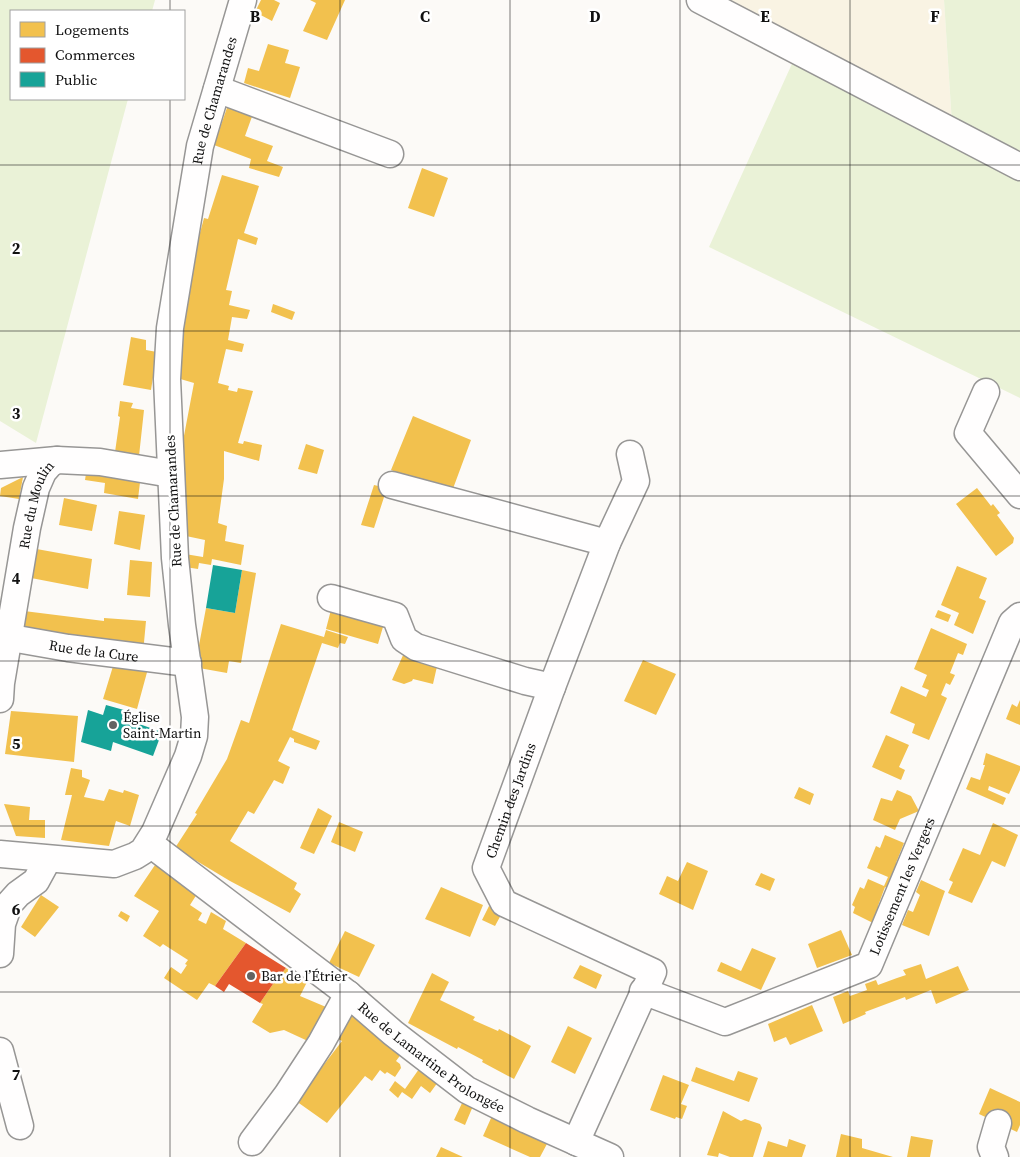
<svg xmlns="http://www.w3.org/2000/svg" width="1020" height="1157" font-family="'Source Serif 4',serif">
	<rect width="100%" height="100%" fill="#fcfaf7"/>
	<path fill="#f9f3e3" d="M 712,0 L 944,0 L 952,125 Z"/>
	<path fill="#eaf2d7" d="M 0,0 L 155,0 L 152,11 L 11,11 L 11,99 L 128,99 L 36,443 L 0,421 Z
		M 944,0 L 1020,0 L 1020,398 L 709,247 L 800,46 L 952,124 Z"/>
	<path fill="#f2c14e" d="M 261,0 L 274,0 L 280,3 L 272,21 L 255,12 Z
		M 310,0 L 345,0 L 327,40 L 303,31 L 316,3 Z
		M 268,44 L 289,50 L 285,63 L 300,67 L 290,98 L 244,83 L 248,68 L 259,71 Z
		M 229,102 L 254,111 L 245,136 L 273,146 L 267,161 L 283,167 L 279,177 L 249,168 L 251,159 L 214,145 Z
		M 422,168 L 448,178 L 434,217 L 408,208 Z
		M 222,175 L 259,186 L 244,233 L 258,238 L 256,245 L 238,239 L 226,290 L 232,291 L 229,305 L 250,310 L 247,319 L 232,317 L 228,340 L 244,344 L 242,352 L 226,349 L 218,383 L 229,386 L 228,390 L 237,392 L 238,388 L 253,391 L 238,443 L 243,444 L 244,441 L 262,445 L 259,461 L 224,451 L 224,479 L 218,523 L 227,526 L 225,541 L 244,545 L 241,565 L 212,559 L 211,565 L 199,563 L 198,569 L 185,567 L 185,554 L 203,557 L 205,540 L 186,536 L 183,441 L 194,383 L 177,378 L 181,337 L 194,255 L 204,218 L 208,219 Z
		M 273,304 L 295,312 L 292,320 L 271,312 Z
		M 131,337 L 146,340 L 146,350 L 157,352 L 151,390 L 123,385 Z
		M 120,401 L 133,403 L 131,408 L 144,410 L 139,456 L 115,452 L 120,417 L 118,416 Z
		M 413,416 L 471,440 L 451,494 L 391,470 Z
		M 306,444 L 324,450 L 317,474 L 298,469 Z
		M 87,467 L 141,474 L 138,499 L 104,493 L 105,483 L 85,480 Z
		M 23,477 L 19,499 L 0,496 L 1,488 Z
		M 374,485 L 387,488 L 374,528 L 361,525 Z
		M 977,488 L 991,506 L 993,504 L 1000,513 L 997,515 L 1014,538 L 1013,543 L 996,556 L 956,504 Z
		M 64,498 L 97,505 L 92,531 L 59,525 Z
		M 119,511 L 145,515 L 140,550 L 114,544 Z
		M 31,548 L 92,559 L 88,589 L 26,577 Z
		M 130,560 L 152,562 L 150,597 L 127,595 Z
		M 957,566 L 987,578 L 979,598 L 986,601 L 973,634 L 954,625 L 959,613 L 941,605 Z
		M 242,570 L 256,573 L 241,663 L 229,661 L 227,673 L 199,668 L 201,656 L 197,656 L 206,608 L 235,613 Z
		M 332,606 L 385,620 L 378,644 L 326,629 Z
		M 938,610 L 951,615 L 948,622 L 935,617 Z
		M 24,611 L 104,621 L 104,618 L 146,621 L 143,653 L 20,636 Z
		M 281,624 L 324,637 L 326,630 L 348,637 L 345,644 L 340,643 L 338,648 L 322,643 L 292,730 L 320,741 L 316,750 L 294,742 L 294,739 L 290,737 L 278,761 L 290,767 L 283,784 L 274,780 L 254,814 L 248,811 L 230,841 L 297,883 L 294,889 L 301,894 L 290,913 L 230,881 L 175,848 L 197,814 L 195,813 L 227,759 L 241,720 L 249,723 Z
		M 931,628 L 967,644 L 963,655 L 958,653 L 950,673 L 955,675 L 950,685 L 946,683 L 941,695 L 947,698 L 929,740 L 912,733 L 915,724 L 890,713 L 901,686 L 926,697 L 929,690 L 922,687 L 927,675 L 914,669 Z
		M 404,653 L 438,662 L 433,684 L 413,679 L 412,681 L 404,684 L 392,680 Z
		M 643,660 L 676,674 L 656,715 L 624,701 Z
		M 114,663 L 149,665 L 137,709 L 103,699 Z
		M 1020,700 L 1020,725 L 1006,719 L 1012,704 L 1017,707 Z
		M 11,711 L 78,716 L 74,762 L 5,754 Z
		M 886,735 L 909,745 L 899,767 L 905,770 L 901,780 L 872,767 Z
		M 986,753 L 1020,766 L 1020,770 L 1009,794 L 989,786 L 988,790 L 1006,798 L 1003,805 L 966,789 L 971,777 L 980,780 L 985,765 L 983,765 Z
		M 71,768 L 82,770 L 82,777 L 90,780 L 84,797 L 104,801 L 109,789 L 123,793 L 124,790 L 139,795 L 130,826 L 116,821 L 109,846 L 61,840 L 72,795 L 65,795 Z
		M 799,787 L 814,794 L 810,805 L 794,798 Z
		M 897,790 L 911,796 L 919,811 L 900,819 L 895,830 L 873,820 L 881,798 L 892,801 Z
		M 4,804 L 30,807 L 29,820 L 45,820 L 45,838 L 16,836 Z
		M 318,808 L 332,816 L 314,854 L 300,848 Z
		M 339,822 L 363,832 L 355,852 L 331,842 Z
		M 993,823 L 1018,835 L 1005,867 L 992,861 L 972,903 L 948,893 L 953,882 L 949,880 L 963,848 L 980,855 Z
		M 885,835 L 904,843 L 896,863 L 900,865 L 890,889 L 885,887 L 878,906 L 882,908 L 875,924 L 853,913 L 855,907 L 852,905 L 860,887 L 864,889 L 868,879 L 884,886 L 888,877 L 867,868 L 876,846 L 880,848 Z
		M 687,862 L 708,871 L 693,910 L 659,894 L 667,876 L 678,881 Z
		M 155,865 L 197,894 L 190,905 L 202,913 L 198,920 L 206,924 L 211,912 L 226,921 L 223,929 L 246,943 L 215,986 L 209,983 L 197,1000 L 164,978 L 171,967 L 181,974 L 187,965 L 185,964 L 188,960 L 163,944 L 160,947 L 143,936 L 159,911 L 134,896 Z
		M 761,873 L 775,879 L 770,891 L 755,885 Z
		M 921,880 L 945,891 L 929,936 L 902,925 L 908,910 L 913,912 L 920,895 L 916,892 Z
		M 441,887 L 483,905 L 470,937 L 425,919 Z
		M 41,895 L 59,907 L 35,937 L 21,927 Z
		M 489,906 L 502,913 L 495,926 L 482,920 Z
		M 121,911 L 130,916 L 127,922 L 118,916 Z
		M 841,930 L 852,955 L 817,968 L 808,944 Z
		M 345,931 L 375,945 L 359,977 L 329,963 Z
		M 752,948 L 776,958 L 761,990 L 717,971 L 721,962 L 741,971 Z
		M 921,964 L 926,979 L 958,966 L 969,990 L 936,1004 L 931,990 L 906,1000 L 905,997 L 865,1012 L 866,1014 L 843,1024 L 833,997 L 848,991 L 850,996 L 867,990 L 865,984 L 876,980 L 878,985 L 897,978 L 906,975 L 903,970 Z
		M 580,965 L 602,975 L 596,989 L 573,978 Z
		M 286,968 L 307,982 L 300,996 L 326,1007 L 310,1042 L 284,1030 L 270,1033 L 252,1022 L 263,1004 L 260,1003 L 273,984 Z
		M 432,973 L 449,982 L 440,1000 L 475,1017 L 473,1020 L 498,1031 L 499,1029 L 531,1046 L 514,1079 L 482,1062 L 483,1060 L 458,1047 L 457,1049 L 408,1023 Z
		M 812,1005 L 823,1031 L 790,1045 L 786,1037 L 774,1042 L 768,1024 Z
		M 350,1013 L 402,1053 L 396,1061 L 400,1064 L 401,1068 L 395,1077 L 387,1072 L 385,1074 L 380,1070 L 372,1081 L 365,1076 L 327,1123 L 296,1101 L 342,1041 L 333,1036 Z
		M 568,1026 L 592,1038 L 575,1074 L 551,1062 Z
		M 696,1067 L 734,1081 L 738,1071 L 758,1078 L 749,1102 L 691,1081 Z
		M 419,1069 L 438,1082 L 430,1093 L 421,1086 L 412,1099 L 402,1092 L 398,1098 L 389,1090 L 395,1081 L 405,1089 Z
		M 663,1075 L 689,1085 L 681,1104 L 687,1106 L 682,1119 L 676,1117 L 675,1119 L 650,1110 Z
		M 990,1088 L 1020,1102 L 1020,1125 L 1017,1132 L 979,1114 Z
		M 463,1101 L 473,1106 L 465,1125 L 454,1120 Z
		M 723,1111 L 741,1121 L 745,1119 L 760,1124 L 762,1128 L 753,1157 L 730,1157 L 719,1153 L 718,1157 L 707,1155 Z
		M 492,1116 L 548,1142 L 540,1157 L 530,1157 L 483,1136 Z
		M 841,1134 L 862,1139 L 862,1148 L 893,1157 L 836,1157 Z
		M 911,1136 L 933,1140 L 930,1157 L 907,1157 Z
		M 789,1139 L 806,1145 L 802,1157 L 763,1157 L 768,1141 L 787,1147 Z
		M 441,1147 L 463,1157 L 436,1157 Z"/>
	<path fill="#e4572e" d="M 246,943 L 286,968 L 273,984 L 260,1003 L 229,984 L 224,992 L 215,986 Z"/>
	<path fill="#17a398" d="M 213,565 L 242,570 L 235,613 L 206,608 Z
		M 106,705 L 124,710 L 122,718 L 162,732 L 153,756 L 113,742 L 111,751 L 81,742 L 88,710 L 103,715 Z"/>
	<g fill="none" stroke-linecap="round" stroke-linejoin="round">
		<g stroke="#979695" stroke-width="29">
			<g id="minor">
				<path d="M 700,0 L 1020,167"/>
				<path d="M 217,89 L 390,154"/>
				<path d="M 986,392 L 968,433 L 1020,495"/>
				<path d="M 0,465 L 57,460"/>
				<path d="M 392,485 L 607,543"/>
				<path d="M 331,598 L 395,616 L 404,639 L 416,647 L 525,681 L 552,687"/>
				<path id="s1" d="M 0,636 L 68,648 L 188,663"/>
				<path id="s2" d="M 0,699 L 1,683 L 27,528 L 36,488 L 43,472 L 50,464 L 57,460 L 100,462 L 171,474"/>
				<path id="s3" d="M 149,843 L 348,994 L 393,1033 L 467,1090 L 527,1120 L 610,1157"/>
				<path id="s4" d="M 0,854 L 114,864 L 135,856 L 143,851 L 155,832 L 188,756 L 194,736 L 195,717 L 182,625 L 175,558 L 167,379 L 170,328 L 200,146 L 243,0"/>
				<path d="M 0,954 L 2,924 L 9,904 L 18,894 L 36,881 L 48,859"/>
				<path id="s5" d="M 643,991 L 725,1022 L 869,965 L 1012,623 L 1020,616"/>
				<path d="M 0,1051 L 20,1126"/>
				<path d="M 252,1142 L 287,1095 L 321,1043 L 348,994"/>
				<path id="s6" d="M 576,1142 L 653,972 L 504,903 L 486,868 L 552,687 L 607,543 L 636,481 L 630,454"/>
				<path d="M 995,1157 L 991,1147 L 998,1123"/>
			</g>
		</g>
		<use href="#minor" stroke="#fffefe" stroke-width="26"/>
	</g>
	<path fill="none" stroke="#111" stroke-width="1" stroke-opacity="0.55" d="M 170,0 L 170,11M 340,0 L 340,1157M 510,0 L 510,1157M 680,0 L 680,1157M 850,0 L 850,1157M 170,99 L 170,1157M 0,165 L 1020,165M 0,331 L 1020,331M 0,496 L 1020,496M 0,661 L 1020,661M 0,826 L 1020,826M 0,992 L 1020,992"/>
	<g fill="#636362" stroke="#fff" stroke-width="2">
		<circle cx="113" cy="725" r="5"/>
		<circle cx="251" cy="976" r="5"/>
	</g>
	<g text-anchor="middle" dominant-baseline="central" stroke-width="5" stroke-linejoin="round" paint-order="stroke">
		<g font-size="14" fill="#111" stroke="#fff">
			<text stroke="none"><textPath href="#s4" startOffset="914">Rue de Chamarandes</textPath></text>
			<text transform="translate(173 501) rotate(-93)">Rue de Chamarandes</text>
			<text stroke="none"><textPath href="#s2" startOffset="198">Rue du Moulin</textPath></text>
			<text stroke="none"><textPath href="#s1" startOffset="95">Rue de la Cure</textPath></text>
			<text stroke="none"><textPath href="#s6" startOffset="462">Chemin des Jardins</textPath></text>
			<text stroke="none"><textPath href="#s5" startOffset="328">Lotissement les Vergers</textPath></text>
			<text stroke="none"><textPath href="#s3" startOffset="355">Rue de Lamartine Prolongée</textPath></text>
		</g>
		<g font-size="14" fill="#111" stroke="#fff" text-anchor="start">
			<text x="123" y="717">Église<tspan x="123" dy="16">Saint-Martin</tspan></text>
			<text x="261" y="976">Bar de l’Étrier</text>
		</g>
	</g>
	<g font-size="16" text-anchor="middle" font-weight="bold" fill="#111" stroke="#fff" stroke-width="5" stroke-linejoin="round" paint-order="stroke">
		<text x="255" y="22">B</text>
		<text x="425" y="22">C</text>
		<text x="595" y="22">D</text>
		<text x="765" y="22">E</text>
		<text x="935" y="22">F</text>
		<text x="16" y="254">2</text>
		<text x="16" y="419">3</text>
		<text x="16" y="584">4</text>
		<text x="16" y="749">5</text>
		<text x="16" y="915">6</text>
		<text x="16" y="1080">7</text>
	</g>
	<rect x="10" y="10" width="175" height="90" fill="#ffffff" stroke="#a0a0a0"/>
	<rect x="20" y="22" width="25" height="15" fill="#f2c14e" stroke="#a0a0a0"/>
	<text x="55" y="35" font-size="15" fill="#111111">Logements</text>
	<rect x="20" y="48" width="25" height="15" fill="#e4572e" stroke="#a0a0a0"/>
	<text x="55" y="60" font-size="15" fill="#111111">Commerces</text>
	<rect x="20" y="72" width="25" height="15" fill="#17a398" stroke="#a0a0a0"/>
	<text x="55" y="85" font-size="15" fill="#111111">Public</text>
</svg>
